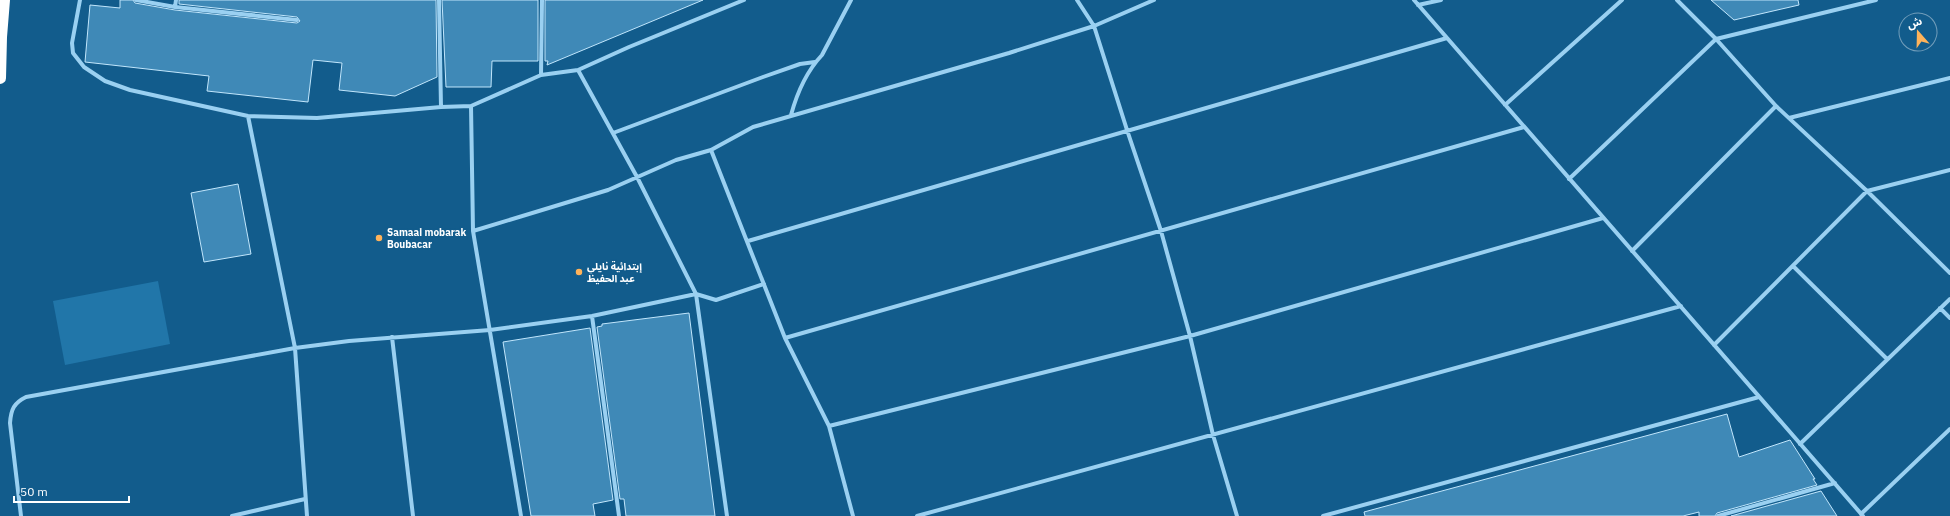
<svg xmlns="http://www.w3.org/2000/svg" width="1950" height="516" font-family="'IBM Plex Sans','Noto Sans Arabic',sans-serif">
	<rect width="100%" height="100%" fill="#125c8c"/>
	<path fill="#2176a9" d="M 158,281 L 170,344 L 65,365 L 53,301 Z"/>
	<path fill="#3f89b7" stroke="#c1e6fc" d="M 120,0 L 133,0 L 135,3 L 175,10 L 297,23 L 300,21 L 297,17 L 179,4 L 179,0 L 436,0 L 437,77 L 395,96 L 339,90 L 342,63 L 313,60 L 308,102 L 207,91 L 209,76 L 85,62 L 90,5 L 120,8 Z
		M 442,0 L 538,0 L 538,61 L 492,61 L 491,87 L 446,87 Z
		M 545,0 L 703,0 L 547,65 L 548,61 L 545,61 Z
		M 1711,0 L 1798,0 L 1799,5 L 1734,20 Z
		M 238,184 L 251,254 L 204,262 L 191,193 Z
		M 689,313 L 715,516 L 626,516 L 624,499 L 620,499 L 597,327 L 602,326 L 602,324 Z
		M 590,328 L 613,500 L 593,504 L 595,516 L 531,516 L 503,342 Z
		M 1727,414 L 1739,457 L 1790,440 L 1815,479 L 1813,479 L 1817,485 L 1717,513 L 1715,516 L 1699,516 L 1699,512 L 1683,516 L 1365,516 L 1364,512 Z
		M 1821,491 L 1837,516 L 1731,516 Z"/>
	<g fill="none" stroke-linecap="round" stroke-linejoin="round">
		<path stroke="#9ad0f1" stroke-width="4" d="M 80,0 L 72,43 L 73,53 L 84,67 L 105,81 L 130,90 L 248,116 L 317,118 L 441,107 L 471,106 L 541,75 L 578,70 L 637,177 L 696,294 L 727,516
			M 136,0 L 175,7 L 297,20
			M 439,0 L 441,107
			M 1077,0 L 1094,26 L 1127,130 L 1161,231 L 1190,336 L 1213,435 L 1237,516
			M 1414,0 L 1863,516
			M 1677,0 L 1716,39 L 1776,106 L 1867,191 L 1950,273
			M 1418,5 L 1441,0
			M 175,7 L 176,0
			M 578,70 L 629,47 L 744,0
			M 541,75 L 542,0
			M 1505,105 L 1622,0
			M 471,106 L 473,231 L 521,516
			M 791,115 C 797,93 806,72 822,55 L 851,0
			M 248,116 L 295,348 L 307,516
			M 1789,118 L 1950,78
			M 613,133 L 763,77 L 800,64 L 815,62
			M 711,150 L 785,338 L 829,426 L 853,516
			M 1569,179 L 1716,39 L 1876,0
			M 473,231 L 608,190 L 676,160 L 711,150 L 753,127 L 1009,53 L 1094,26 L 1154,0
			M 748,241 L 1447,38
			M 1632,251 L 1776,106
			M 1793,266 L 1887,359
			M 1940,308 L 1950,318
			M 592,316 L 619,516
			M 392,337 L 413,516
			M 785,338 L 1524,127
			M 1714,345 L 1867,191 L 1950,170
			M 829,426 L 1190,336 L 1603,218
			M 1800,444 L 1950,299
			M 1861,514 L 1950,429
			M 21,516 L 10,423 C 11,409 14,403 26,397 L 295,348 L 349,341 L 490,330 L 592,316 L 696,294 L 716,300 L 764,284
			M 232,516 L 305,499
			M 917,516 L 1681,306
			M 1323,516 L 1759,397
			M 1718,516 L 1835,483"/>
		<path stroke="#fff" stroke-width="12" d="M 0,78 L 1,37 L 4,0"/>
	</g>
	<g fill="#ffb35a" stroke="#125c8c" stroke-width="1.5">
		<circle cx="379" cy="238" r="4"/>
		<circle cx="579" cy="272" r="4"/>
	</g>
	<g text-anchor="middle" dominant-baseline="central" stroke-width="3.5" stroke-linejoin="round" paint-order="stroke">
		<g font-size="10" font-weight="bold" fill="#fff" stroke="#125c8c" text-anchor="start">
			<text x="387" y="232">Samaai mobarak<tspan x="387" dy="12">Boubacar</tspan></text>
			<text x="587" y="266">إبتدائية نايلي<tspan x="587" dy="12">عبد الحفيظ</tspan></text>
		</g>
	</g>
	<g transform="translate(1918 32) rotate(340)"><circle r="19" fill="#125c8c" stroke="#719dba"/>
	<path d="M0-3L7 15L0 10L-7 15Z" fill="#ffb35a"/>
	<text y="-6" font-size="11" font-weight="bold" text-anchor="middle" fill="#ffffff">ش</text>
	</g>
	<path d="M14 496v6h115v-6" fill="none" stroke="#ffffff" stroke-width="2"/>
	<text x="20" y="496" font-size="12" fill="#ffffff" stroke="#125c8c" stroke-width="3" paint-order="stroke">50 m</text>
</svg>
